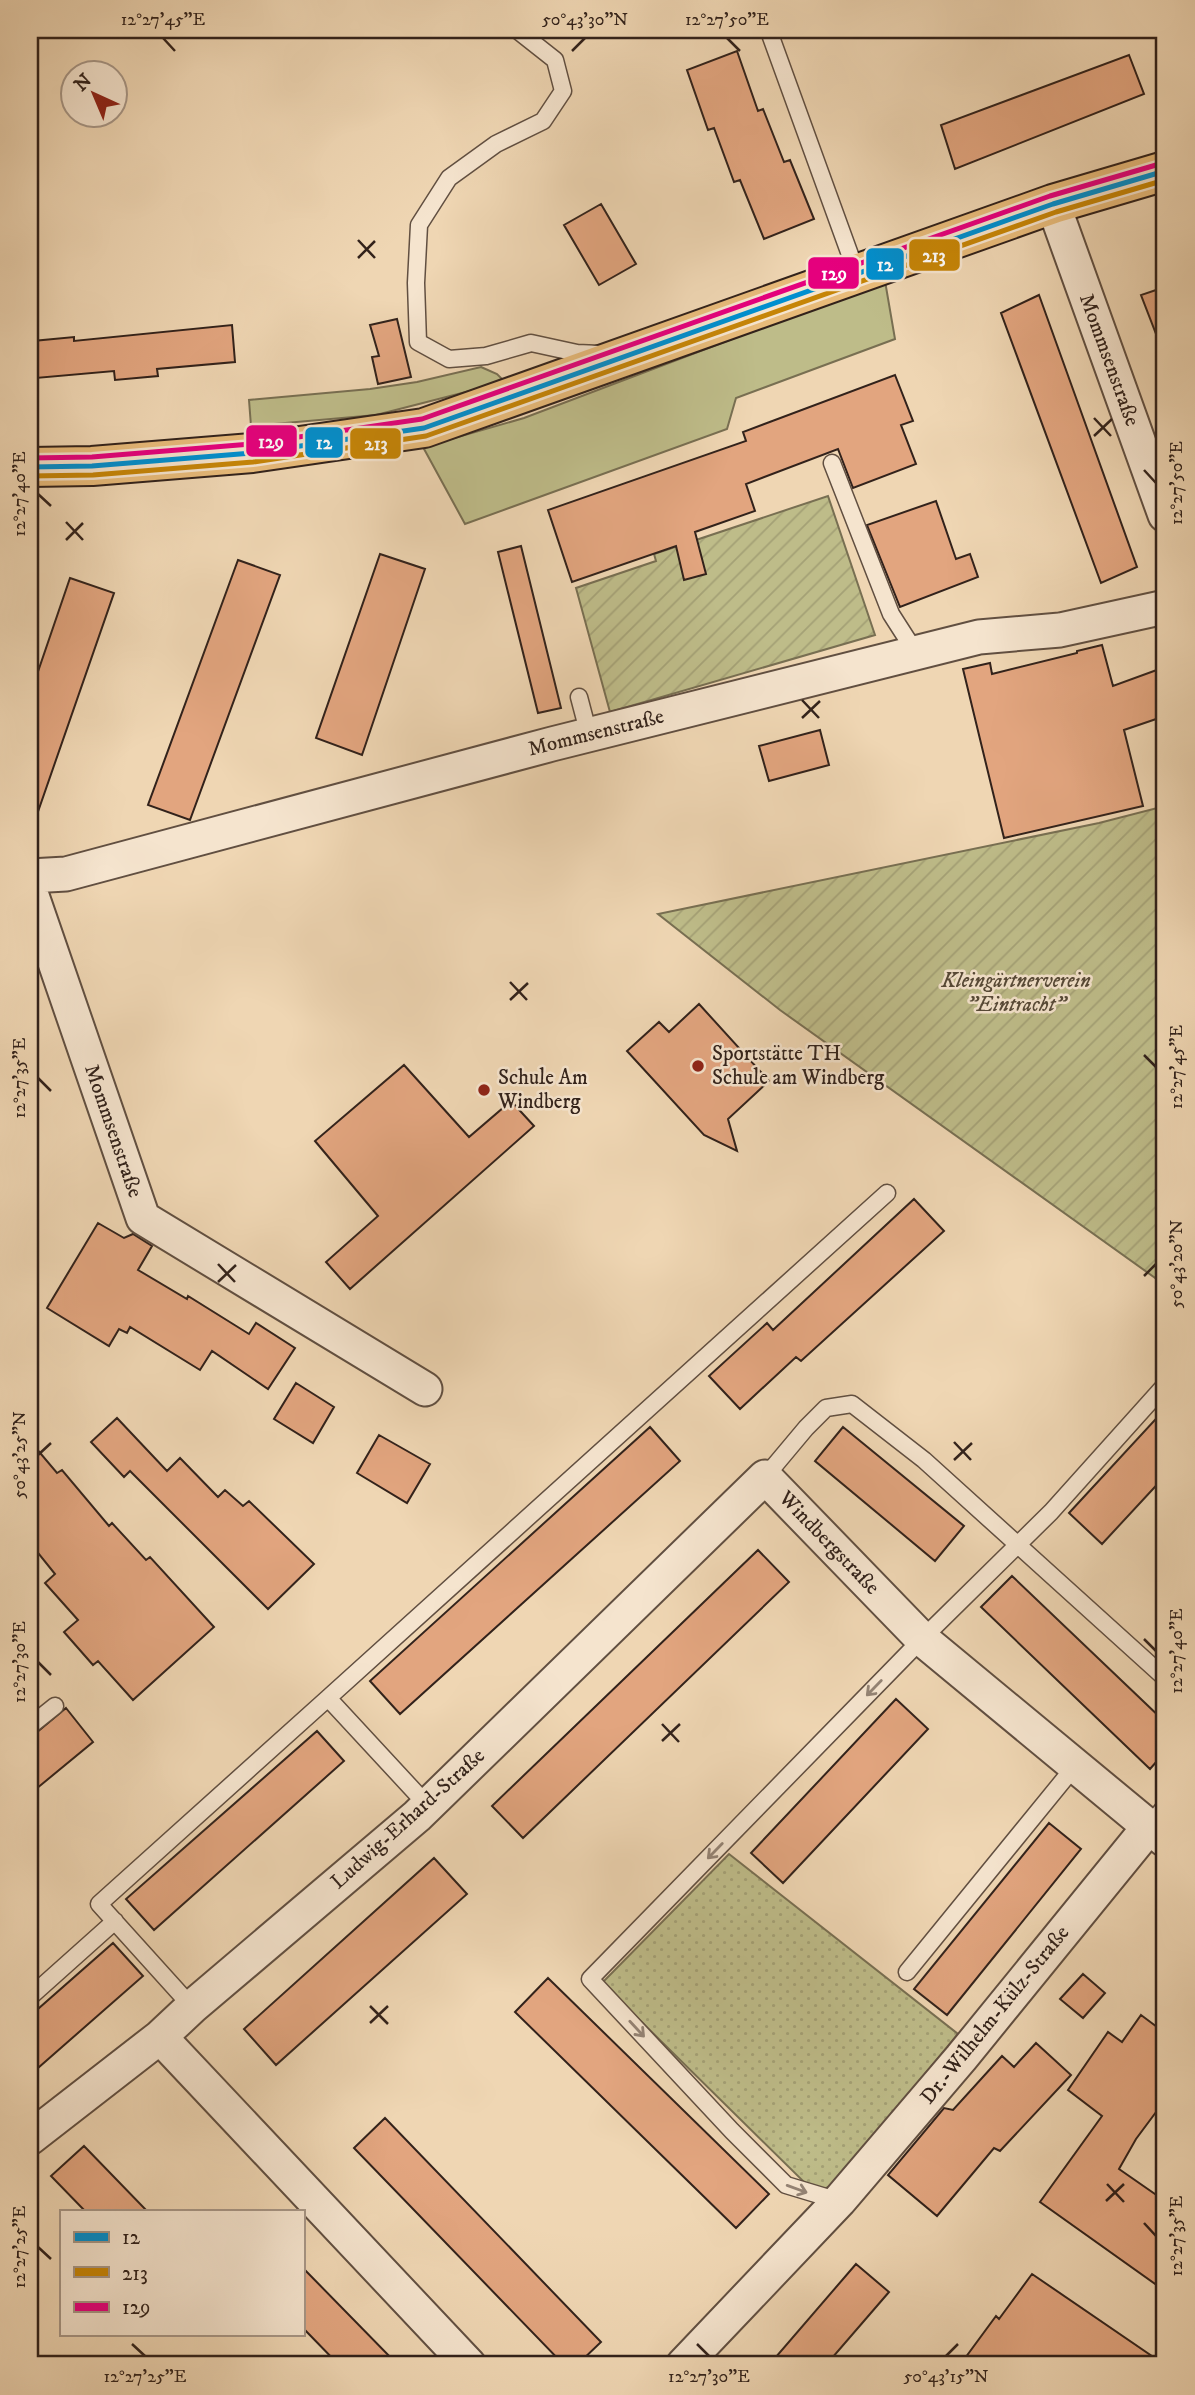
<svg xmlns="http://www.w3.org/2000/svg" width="1195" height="2395" font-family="'IM FELL DW Pica',serif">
	<defs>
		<pattern id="park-dots" width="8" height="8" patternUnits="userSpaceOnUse" patternTransform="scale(1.75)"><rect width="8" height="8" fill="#bebc89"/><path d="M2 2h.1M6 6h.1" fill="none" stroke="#a4a176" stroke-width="1.8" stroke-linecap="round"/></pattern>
		<pattern id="garden-furrows" width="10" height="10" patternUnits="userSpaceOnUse" patternTransform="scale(1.75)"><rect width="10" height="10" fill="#bebc89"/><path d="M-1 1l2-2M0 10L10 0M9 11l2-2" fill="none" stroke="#a4a176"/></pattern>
	</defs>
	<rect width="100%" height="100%" fill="#efd6b3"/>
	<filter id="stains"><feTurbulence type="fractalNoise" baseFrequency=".00286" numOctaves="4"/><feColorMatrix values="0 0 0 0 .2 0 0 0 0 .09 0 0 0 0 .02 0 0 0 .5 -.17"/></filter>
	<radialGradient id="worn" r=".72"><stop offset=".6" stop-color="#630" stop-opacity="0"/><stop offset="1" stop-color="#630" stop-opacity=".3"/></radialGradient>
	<path fill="#bebc89" stroke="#786f52" stroke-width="2" d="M 885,281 L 895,339 L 736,398 L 727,429 L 465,524 L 423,447 L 524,418 Z
		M 481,367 L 497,374 L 505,382 L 376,415 L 251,426 L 249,400 L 370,389 L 417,382 Z"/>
	<path fill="url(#park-dots)" stroke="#786f52" stroke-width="2" d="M 729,1854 L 958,2034 L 833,2186 L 822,2189 L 805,2183 L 602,1983 Z"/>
	<path fill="url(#garden-furrows)" stroke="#786f52" stroke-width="2" d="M 828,496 L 875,635 L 610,712 L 576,588 L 656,561 L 654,554 Z
		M 1165,806 L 1165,1285 L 780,1010 L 658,914 L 1099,823 Z"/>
	<path fill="#e2a57f" stroke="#32221b" stroke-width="2" d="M 737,51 L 758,111 L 763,109 L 784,162 L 790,160 L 814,219 L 764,239 L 740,180 L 734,182 L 714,128 L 708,130 L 687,70 Z
		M 1129,55 L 1144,94 L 955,169 L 941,125 Z
		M 601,204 L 636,264 L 599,285 L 564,225 Z
		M 1165,287 L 1165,352 L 1163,352 L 1141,295 Z
		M 1039,295 L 1137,567 L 1101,583 L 1001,313 Z
		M 397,319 L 411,377 L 378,384 L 372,357 L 379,356 L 370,325 Z
		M 232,325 L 235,362 L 157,369 L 158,376 L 115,380 L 114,371 L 36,378 L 33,341 L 74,337 L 74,341 Z
		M 895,375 L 913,421 L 901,425 L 916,464 L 853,488 L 838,449 L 746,484 L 755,511 L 695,532 L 706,574 L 684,580 L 676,546 L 572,582 L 548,510 L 746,441 L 743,432 Z
		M 936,501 L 956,559 L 970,554 L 978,577 L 900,607 L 867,525 Z
		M 521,546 L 561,708 L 538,713 L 498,552 Z
		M 380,554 L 425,569 L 362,755 L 316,738 Z
		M 238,560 L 280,575 L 190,820 L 148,805 Z
		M 70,578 L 114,593 L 33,826 L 30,826 L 30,695 Z
		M 1102,645 L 1113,686 L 1165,667 L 1165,716 L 1124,730 L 1143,806 L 1004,838 L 963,669 L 990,663 L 992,674 L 1077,653 L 1077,651 Z
		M 820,730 L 829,765 L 769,781 L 759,746 Z
		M 699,1004 L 769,1081 L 728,1119 L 737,1151 L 704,1135 L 627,1051 L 659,1022 L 669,1032 Z
		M 404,1065 L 469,1137 L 511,1101 L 534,1126 L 350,1289 L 326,1262 L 378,1216 L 315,1141 Z
		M 914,1199 L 944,1231 L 801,1361 L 796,1357 L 740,1409 L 709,1376 L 767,1323 L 773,1330 Z
		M 98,1223 L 124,1238 L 133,1234 L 152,1246 L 138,1270 L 187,1299 L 188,1296 L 249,1334 L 256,1323 L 295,1348 L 268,1389 L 212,1351 L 200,1370 L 130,1327 L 127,1333 L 119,1329 L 109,1346 L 47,1308 Z
		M 296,1383 L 334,1407 L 313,1443 L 274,1419 Z
		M 1165,1409 L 1165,1476 L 1102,1544 L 1069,1513 Z
		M 117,1418 L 167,1471 L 180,1458 L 218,1497 L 225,1490 L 243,1506 L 249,1501 L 314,1564 L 268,1609 L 130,1471 L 124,1477 L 91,1442 Z
		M 650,1427 L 680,1461 L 400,1714 L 370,1681 Z
		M 843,1427 L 964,1526 L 935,1561 L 815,1461 Z
		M 379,1435 L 430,1464 L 407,1503 L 357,1473 Z
		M 30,1441 L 57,1473 L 62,1470 L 109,1526 L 112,1523 L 146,1560 L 150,1557 L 214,1627 L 133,1700 L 98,1661 L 93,1665 L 64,1632 L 78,1620 L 45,1583 L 55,1574 L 30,1543 Z
		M 758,1550 L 789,1582 L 523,1838 L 492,1806 Z
		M 1012,1576 L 1165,1722 L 1165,1752 L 1150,1769 L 981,1607 Z
		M 896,1699 L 928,1729 L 783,1883 L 751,1853 Z
		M 66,1708 L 93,1742 L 30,1794 L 30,1738 Z
		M 317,1731 L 344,1761 L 154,1930 L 126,1899 Z
		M 1049,1823 L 1081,1849 L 947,2015 L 914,1989 Z
		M 434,1858 L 467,1894 L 276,2065 L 244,2029 Z
		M 113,1943 L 143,1976 L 30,2075 L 30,2016 Z
		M 1083,1974 L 1105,1993 L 1083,2018 L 1060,1999 Z
		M 548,1978 L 769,2194 L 736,2228 L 515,2012 Z
		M 1141,2015 L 1165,2033 L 1165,2100 L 1136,2139 L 1119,2169 L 1165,2201 L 1165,2291 L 1040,2202 L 1102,2116 L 1068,2090 L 1108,2032 L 1122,2042 Z
		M 1036,2043 L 1071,2075 L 1000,2151 L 994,2148 L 937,2216 L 888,2175 L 944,2108 L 953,2110 L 1002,2056 L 1014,2067 Z
		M 385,2118 L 601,2342 L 577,2365 L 564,2365 L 354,2148 Z
		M 84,2146 L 147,2211 L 85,2211 L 51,2176 Z
		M 856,2264 L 889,2292 L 826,2365 L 769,2365 Z
		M 303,2268 L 398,2365 L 339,2365 L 303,2328 Z
		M 1032,2274 L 1165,2365 L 960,2365 L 996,2316 L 999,2319 Z"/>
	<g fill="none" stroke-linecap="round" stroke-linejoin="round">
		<g stroke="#614f41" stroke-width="19">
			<path id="service" d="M 517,30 L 555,60 L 563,91 L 543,121 L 496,144 L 449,178 L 419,225 L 416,283 L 418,342 L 449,359 L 486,356 L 531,343 L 577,353 L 600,354
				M 771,37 L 857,274
				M 832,463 L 891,614 L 916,653
				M 579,697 L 589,735
				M 765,1477 L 806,1428 L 826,1408 L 852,1404 L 924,1460 L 1165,1678
				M 30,1726 L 55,1706
				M 428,1806 L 328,1698 L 887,1193
				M 1149,1827 L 1165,1806
				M 907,1972 L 1075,1766
				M 30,1997 L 115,1921
				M 192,2007 L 99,1904 L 328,1698
				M 839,2201 L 786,2185 L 732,2131 L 590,1979 L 922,1639 L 1051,1512 L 1165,1385"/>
		</g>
		<g stroke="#614f41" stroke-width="37">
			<path id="minor" d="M 1053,204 L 1165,515
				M 30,876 L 66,874 L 552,744 L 979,637 L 1060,630 L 1165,607
				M 30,890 L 143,1218 L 425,1389
				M 160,2037 L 469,2365
				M 30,2138 L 160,2037 L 192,2007 L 417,1816 L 765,1477 L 922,1639 L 1165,1840
				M 683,2365 L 839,2201 L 961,2058 L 1149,1827"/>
		</g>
		<g stroke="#32221b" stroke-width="42">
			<path id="primary" d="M 30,467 L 92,466 L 252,453 L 424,428 L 1053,204 L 1165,171"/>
		</g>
		<use href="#service" stroke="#f5e4ce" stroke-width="16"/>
		<use href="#minor" stroke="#f5e4ce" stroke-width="33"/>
		<use href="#primary" stroke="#e8bb7a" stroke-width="38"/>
		<g stroke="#f5e4ce" stroke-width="10">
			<path id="bus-1" d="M 30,467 L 92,466 L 252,453 L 424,428 L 1053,204 L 1165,171"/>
		</g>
		<g stroke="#f5e4ce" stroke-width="10">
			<path id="bus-2" d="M 30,476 L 93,475 L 253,462 L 426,436 L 1056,212 L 1165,180"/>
		</g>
		<g stroke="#f5e4ce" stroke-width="10">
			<path id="bus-3" d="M 30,458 L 92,457 L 251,444 L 422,419 L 1050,196 L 1163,163"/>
		</g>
		<use href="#bus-1" stroke="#008fcf" stroke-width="5"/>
		<use href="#bus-2" stroke="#c68507" stroke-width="5"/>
		<use href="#bus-3" stroke="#e5007d" stroke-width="5"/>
	</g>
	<defs><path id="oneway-shaft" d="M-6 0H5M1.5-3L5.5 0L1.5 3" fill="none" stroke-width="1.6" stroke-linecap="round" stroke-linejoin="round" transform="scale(1.75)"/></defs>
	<g stroke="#948374">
		<use href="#oneway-shaft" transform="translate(874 1688) rotate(134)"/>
		<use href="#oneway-shaft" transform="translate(715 1851) rotate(134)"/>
		<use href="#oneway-shaft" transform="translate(637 2029) rotate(47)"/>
		<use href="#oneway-shaft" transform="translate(797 2189) rotate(20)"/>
	</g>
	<path fill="none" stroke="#32221b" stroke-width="2.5" d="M 163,38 L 175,51M 727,38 L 740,51M 572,51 L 585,38M 358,240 L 375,258M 358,258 L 375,241M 1094,418 L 1111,436M 1094,436 L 1112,419M 1144,470 L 1156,483M 38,494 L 51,506M 66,522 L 83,540M 66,540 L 83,523M 802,700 L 819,718M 802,718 L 820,701M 510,982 L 527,1000M 510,1000 L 528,983M 1144,1055 L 1156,1067M 38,1078 L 51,1091M 218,1264 L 235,1282M 1144,1276 L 1156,1264M 218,1282 L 236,1265M 954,1442 L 971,1460M 38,1455 L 51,1443M 954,1460 L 972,1443M 1144,1639 L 1156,1651M 38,1662 L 51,1675M 662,1724 L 679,1742M 662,1741 L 680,1724M 370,2006 L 388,2024M 370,2023 L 388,2006M 1107,2184 L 1124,2202M 1106,2201 L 1124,2184M 1144,2223 L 1156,2236M 38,2247 L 51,2259M 132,2344 L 145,2356M 697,2344 L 709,2356M 946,2356 L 958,2344"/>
	<g fill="#8f2418" stroke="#f5e4ce" stroke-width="2.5">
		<circle cx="698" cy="1066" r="7"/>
		<circle cx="484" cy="1090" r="7"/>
	</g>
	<g text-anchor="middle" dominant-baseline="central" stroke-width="5" stroke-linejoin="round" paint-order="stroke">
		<g font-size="21" fill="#32221b" stroke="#f5e4ce">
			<text transform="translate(1109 360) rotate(70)">Mommsenstraße</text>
			<text transform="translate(596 733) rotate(-14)">Mommsenstraße</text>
			<text transform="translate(113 1131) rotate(71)">Mommsenstraße</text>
			<text transform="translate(829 1543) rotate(46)">Windbergstraße</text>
			<text transform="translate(408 1819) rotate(-42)">Ludwig-Erhard-Straße</text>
			<text transform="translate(995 2015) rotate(-51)">Dr.-Wilhelm-Külz-Straße</text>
		</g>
		<g font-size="21" font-style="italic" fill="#554836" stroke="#f5e4ce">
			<text x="1016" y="981">Kleingärtnerverein<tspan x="1016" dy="24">"Eintracht"</tspan></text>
		</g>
		<g font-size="21" fill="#32221b" stroke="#f5e4ce" text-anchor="start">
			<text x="712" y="1054">Sportstätte TH<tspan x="712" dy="24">Schule am Windberg</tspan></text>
			<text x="498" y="1078">Schule Am<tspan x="498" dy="24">Windberg</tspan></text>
		</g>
	</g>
	<g stroke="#f5e4ce" stroke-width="2.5">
		<rect x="908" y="238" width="53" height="34" rx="7" fill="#c68507"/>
		<rect x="865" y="247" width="40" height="34" rx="7" fill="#008fcf"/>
		<rect x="807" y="256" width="53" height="34" rx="7" fill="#e5007d"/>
		<rect x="245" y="424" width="53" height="34" rx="7" fill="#e5007d"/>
		<rect x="304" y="426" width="40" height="33" rx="7" fill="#008fcf"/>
		<rect x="349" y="427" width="53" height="33" rx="7" fill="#c68507"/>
	</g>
	<g font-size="19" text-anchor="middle" font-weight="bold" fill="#fff">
		<text x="934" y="262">213</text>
		<text x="885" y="271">12</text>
		<text x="834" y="280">129</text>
		<text x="271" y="448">129</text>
		<text x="324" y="449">12</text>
		<text x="376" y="450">213</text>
	</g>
	<rect width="1195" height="2395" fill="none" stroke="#efd6b3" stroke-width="77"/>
	<rect x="60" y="2210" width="245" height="126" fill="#f5e4ce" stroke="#a79686" stroke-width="2"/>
	<rect x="74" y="2232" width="35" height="10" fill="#008fcf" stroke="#a79686" stroke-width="2"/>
	<text x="122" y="2244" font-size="21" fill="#32221b">12</text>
	<rect x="74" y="2267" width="35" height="10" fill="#c68507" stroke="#a79686" stroke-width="2"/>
	<text x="122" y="2280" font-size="21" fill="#32221b">213</text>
	<rect x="74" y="2302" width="35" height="10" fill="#e5007d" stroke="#a79686" stroke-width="2"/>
	<text x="122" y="2314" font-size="21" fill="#32221b">129</text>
	<g transform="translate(94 94) rotate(316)"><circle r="33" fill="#f5e4ce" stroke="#a79686" stroke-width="2"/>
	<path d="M0-5L12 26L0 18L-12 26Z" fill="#8f2418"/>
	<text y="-10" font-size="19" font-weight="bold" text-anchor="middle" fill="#32221b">N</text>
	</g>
	<rect x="38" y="38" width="1118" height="2318" fill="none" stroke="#32221b" stroke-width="2.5"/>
	<g font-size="18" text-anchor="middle" fill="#32221b">
		<text x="163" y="25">12°27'45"E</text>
		<text x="585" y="25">50°43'30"N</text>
		<text x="727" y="25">12°27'50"E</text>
		<text transform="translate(1176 483) rotate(-90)" y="6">12°27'50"E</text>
		<text transform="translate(19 494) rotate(-90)" y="6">12°27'40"E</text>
		<text transform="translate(1176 1067) rotate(-90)" y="6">12°27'45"E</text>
		<text transform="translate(19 1078) rotate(-90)" y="6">12°27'35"E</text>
		<text transform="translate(1176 1264) rotate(-90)" y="6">50°43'20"N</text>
		<text transform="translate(19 1455) rotate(-90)" y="6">50°43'25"N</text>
		<text transform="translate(1176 1651) rotate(-90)" y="6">12°27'40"E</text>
		<text transform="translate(19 1662) rotate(-90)" y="6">12°27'30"E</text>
		<text transform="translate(1176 2236) rotate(-90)" y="6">12°27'35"E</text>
		<text transform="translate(19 2247) rotate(-90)" y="6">12°27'25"E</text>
		<text x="145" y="2382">12°27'25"E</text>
		<text x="709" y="2382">12°27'30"E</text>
		<text x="946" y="2382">50°43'15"N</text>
	</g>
	<rect width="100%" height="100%" filter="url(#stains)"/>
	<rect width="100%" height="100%" fill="url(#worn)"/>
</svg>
